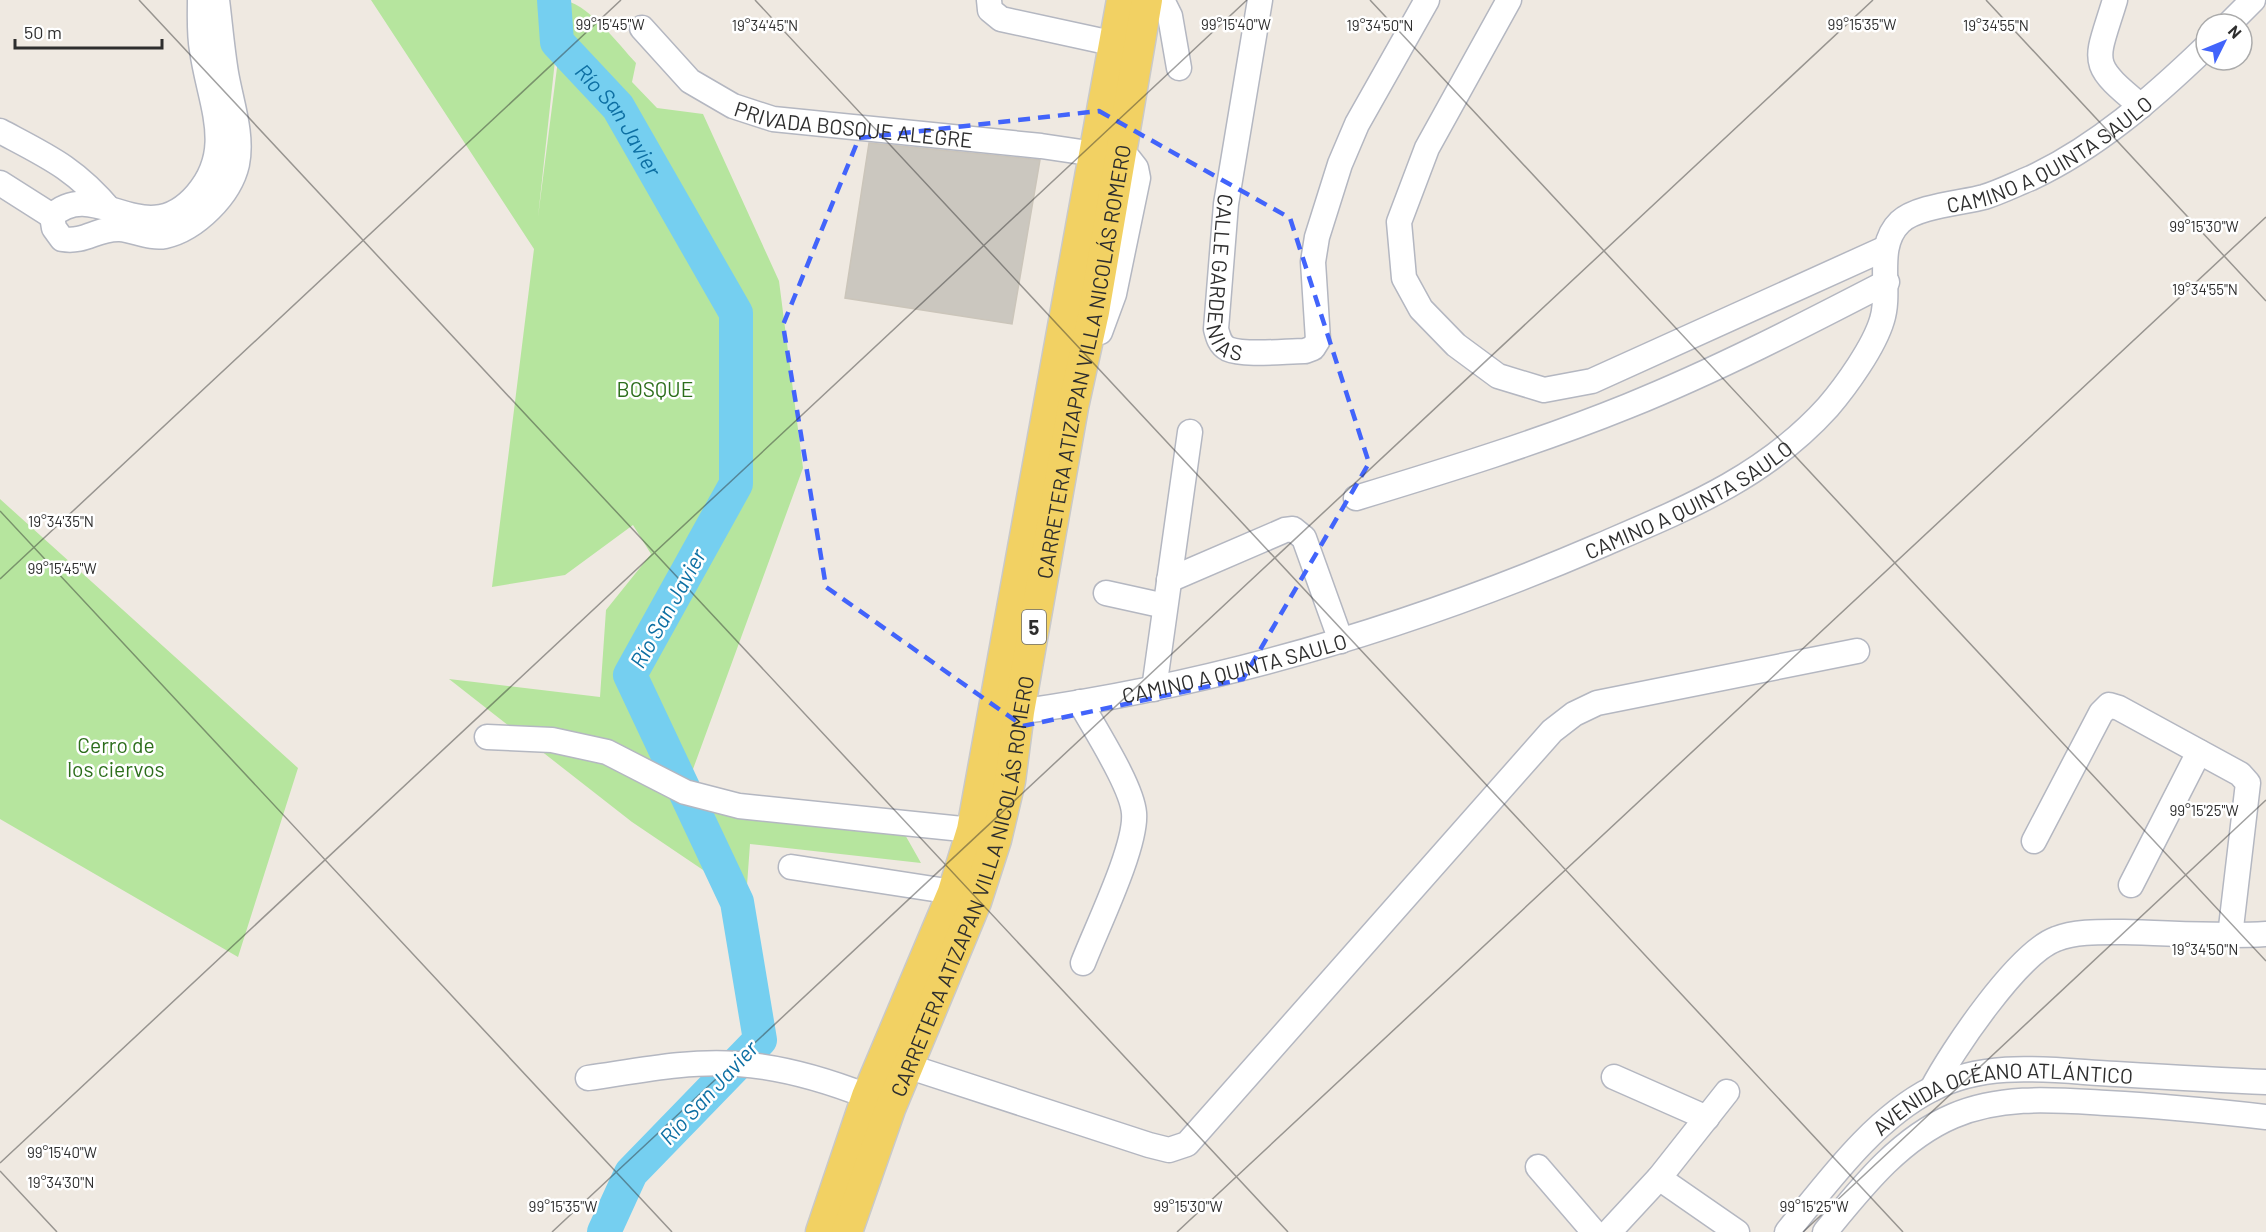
<svg xmlns="http://www.w3.org/2000/svg" width="2266" height="1232" font-family="Barlow,sans-serif">
	<rect width="100%" height="100%" fill="#efe9e1"/>
	<path fill="#b6e59e" d="M 371,0 L 554,0 L 557,42 L 538,217 L 560,44 L 560,0 C 586,0 619,45 636,63 L 632,82 L 657,108 L 703,114 L 779,281 L 803,468 L 685,791 L 895,817 L 921,863 L 750,844 L 746,899 L 632,822 L 449,679 L 600,697 L 606,610 L 651,554 L 633,525 L 565,575 L 492,587 L 534,249 Z
		M 0,499 L 298,768 L 238,957 L 0,819 Z"/>
	<g fill="none" stroke-linecap="round" stroke-linejoin="round">
		<path stroke="#75cff0" stroke-width="34" id="s1" d="M 554,0 L 557,42 L 618,107 L 736,313 L 736,484 L 630,675 L 737,902 L 760,1040 L 631,1173 L 604,1232"/>
	</g>
	<path fill="#cbc7bf" stroke="#cbc5ba" stroke-width="1.5" d="M 869,143 L 1040,160 L 1012,324 L 845,298 Z"/>
	<g fill="none" stroke-linecap="round" stroke-linejoin="round">
		<g stroke="#b4b7c1" stroke-width="27">
			<g id="minor">
				<path d="M 200,0 C 200,17 199,34 202,50 C 209,102 236,149 197,194 C 145,255 95,175 52,216 L 54,228 L 62,239 C 86,243 96,228 120,229 C 134,230 151,239 165,236 C 196,229 230,195 237,164 C 243,135 231,102 226,73 C 222,49 220,24 217,0"/>
				<path d="M 989,0 L 990,10 L 1001,19 L 1116,44"/>
				<path d="M 1162,0 L 1170,16 L 1179,68"/>
				<path id="s2" d="M 1260,0 L 1226,204 L 1216,329 C 1218,337 1220,345 1228,349 C 1244,356 1286,351 1305,351 L 1313,348 L 1318,340 L 1313,262 L 1317,237 L 1340,164 L 1357,124 L 1427,0"/>
				<path d="M 1509,0 L 1427,148 L 1399,222 L 1404,278 L 1421,309 L 1456,345 L 1498,376 L 1544,390 L 1592,381 L 1886,248"/>
				<path d="M 2115,0 C 2096,63 2087,62 2141,106"/>
				<path d="M 2229,24 L 2253,0"/>
				<path id="s3" d="M 642,28 L 690,81 L 733,106 L 773,119 L 1041,146 L 1129,159 L 1136,168 L 1138,178 L 1114,294 L 1100,332"/>
				<path d="M 0,131 C 47,156 75,168 110,210"/>
				<path d="M 0,183 L 52,216"/>
				<path d="M 1356,498 C 1448,470 1539,442 1628,406 C 1717,370 1802,326 1887,282"/>
				<path d="M 1169,580 L 1285,530 L 1293,529 L 1304,538 L 1341,641"/>
				<path d="M 1106,593 L 1165,606"/>
				<path d="M 1154,689 L 1190,432"/>
				<path d="M 1080,702 C 1094,728 1132,786 1134,813 C 1137,846 1096,929 1083,963"/>
				<path id="s4" d="M 1003,714 C 1209,687 1408,628 1599,546 C 1685,509 1764,478 1828,407 C 1846,386 1874,347 1882,320 C 1892,289 1874,247 1900,222 C 1917,206 1962,203 1984,197 C 2000,192 2016,184 2031,178 C 2097,147 2154,97 2206,47"/>
				<path d="M 487,737 L 552,740 L 607,752 L 685,792 L 739,806 L 972,830"/>
				<path d="M 2034,841 L 2101,713 L 2109,705 L 2119,708 L 2240,774 L 2248,783 L 2230,936"/>
				<path d="M 791,867 L 953,892"/>
				<path d="M 2131,885 L 2199,752"/>
				<path d="M 907,1066 L 1149,1145 L 1169,1150 L 1187,1144 L 1552,731 L 1574,714 L 1597,703 L 1857,651"/>
				<path d="M 1614,1077 L 1707,1118"/>
				<path d="M 588,1078 C 637,1071 689,1060 738,1064 C 783,1067 826,1080 867,1096"/>
				<path d="M 1932,1089 C 1951,1052 2018,953 2056,939 C 2076,931 2102,932 2124,932 C 2172,933 2219,937 2266,934"/>
				<path d="M 1538,1167 L 1594,1232"/>
				<path d="M 1659,1178 L 1737,1232"/>
				<path d="M 1609,1232 L 1659,1178 L 1727,1092"/>
				<path id="s5" d="M 1787,1232 C 1828,1182 1873,1119 1932,1089 C 1988,1059 2055,1071 2116,1074 C 2166,1077 2216,1080 2266,1082"/>
				<path d="M 1825,1232 C 1861,1188 1899,1139 1953,1116 C 2002,1095 2054,1100 2106,1103 C 2160,1106 2213,1111 2266,1117"/>
			</g>
		</g>
		<g stroke="#c9c9c9" stroke-width="33">
			<g id="major">
				<path d="M 821,1232 L 867,1096 L 953,892 L 972,830 L 1122,0"/>
				<path id="s6" d="M 847,1232 L 890,1109 L 976,902 L 996,840 L 1010,781 L 1019,712 L 1073,407 L 1094,312 L 1147,0"/>
			</g>
		</g>
		<use href="#minor" stroke="#fff" stroke-width="24"/>
		<use href="#major" stroke="#f2d163" stroke-width="30"/>
	</g>
	<path fill="none" stroke="#4264fb" stroke-width="4.5" stroke-dasharray="12 8" stroke-linejoin="round" d="M 1099,111 L 1290,218 L 1369,463 L 1243,679 L 1023,726 L 826,587 L 783,325 L 859,138 Z"/>
	<path fill="none" stroke="#2e2e2e" stroke-width="1.5" stroke-opacity="0.45" d="M 139,0 L 1288,1232M 755,0 L 1903,1232M 1370,0 L 2266,961M 1986,0 L 2266,301M 0,511 L 672,1232M 0,579 L 621,0M 0,1163 L 1247,0M 0,1171 L 57,1232M 552,1232 L 1873,0M 1177,1232 L 2266,217M 1803,1232 L 2266,800"/>
	<g text-anchor="middle" dominant-baseline="central" stroke-width="5" stroke-linejoin="round" paint-order="stroke">
		<rect fill="#fff" stroke="#6d6d6d" stroke-width="1.5" x="1022" y="610" width="24" height="34" rx="4.5"/>
		<g font-size="20" font-weight="bold" fill="#2e2e2e">
			<text x="1034" y="627">5</text>
		</g>
		<g font-size="21" fill="#2e2e2e" stroke="#fff">
			<text stroke="none"><textPath href="#s3" startOffset="244">PRIVADA BOSQUE ALEGRE</textPath></text>
			<text stroke="none"><textPath href="#s4" startOffset="1262">CAMINO A QUINTA SAULO</textPath></text>
			<text stroke="none"><textPath href="#s2" startOffset="284">CALLE GARDENIAS</textPath></text>
			<text stroke="none"><textPath href="#s6" startOffset="906">CARRETERA ATIZAPAN VILLA NICOLÁS ROMERO</textPath></text>
			<text stroke="none"><textPath href="#s4" startOffset="722">CAMINO A QUINTA SAULO</textPath></text>
			<text stroke="none"><textPath href="#s4" startOffset="236">CAMINO A QUINTA SAULO</textPath></text>
			<text stroke="none"><textPath href="#s6" startOffset="366">CARRETERA ATIZAPAN VILLA NICOLÁS ROMERO</textPath></text>
			<text stroke="none"><textPath href="#s5" startOffset="272">AVENIDA OCÉANO ATLÁNTICO</textPath></text>
		</g>
		<g font-size="21" fill="#2c6e1b" stroke="#fff">
			<text x="655" y="388">BOSQUE</text>
			<text x="116" y="744">Cerro de<tspan x="116" dy="24">los ciervos</tspan></text>
		</g>
		<g font-size="22" font-style="italic" fill="#0d6fa3" stroke="#fff">
			<text stroke="none"><textPath href="#s1" startOffset="142">Río San Javier</textPath></text>
			<text transform="translate(667 608) rotate(-61)">Río San Javier</text>
			<text transform="translate(708 1092) rotate(-47)">Río San Javier</text>
		</g>
	</g>
	<g font-size="15" text-anchor="middle" fill="#2e2e2e" stroke="#fff" stroke-width="5" stroke-linejoin="round" paint-order="stroke">
		<text x="610" y="30">99°15'45"W</text>
		<text x="1236" y="30">99°15'40"W</text>
		<text x="1862" y="30">99°15'35"W</text>
		<text x="765" y="31">19°34'45"N</text>
		<text x="1996" y="31">19°34'55"N</text>
		<text x="1380" y="31">19°34'50"N</text>
		<text x="2204" y="232">99°15'30"W</text>
		<text x="2205" y="295">19°34'55"N</text>
		<text x="61" y="527">19°34'35"N</text>
		<text x="62" y="574">99°15'45"W</text>
		<text x="2204" y="816">99°15'25"W</text>
		<text x="2205" y="955">19°34'50"N</text>
		<text x="62" y="1158">99°15'40"W</text>
		<text x="61" y="1188">19°34'30"N</text>
		<text x="563" y="1212">99°15'35"W</text>
		<text x="1188" y="1212">99°15'30"W</text>
		<text x="1814" y="1212">99°15'25"W</text>
	</g>
	<g transform="translate(2224 42) rotate(47)"><circle r="28" fill="#ffffff" stroke="#ababab" stroke-width="1.5"/>
	<path d="M0-4.5L10 22L0 15L-10 22Z" fill="#4264fb"/>
	<text y="-9" font-size="16" font-weight="bold" text-anchor="middle" fill="#2e2e2e">N</text>
	</g>
	<path d="M15 39v9h147v-9" fill="none" stroke="#2e2e2e" stroke-width="3"/>
	<text x="24" y="39" font-size="18" fill="#2e2e2e" stroke="#ffffff" stroke-width="4.5" paint-order="stroke">50 m</text>
</svg>
